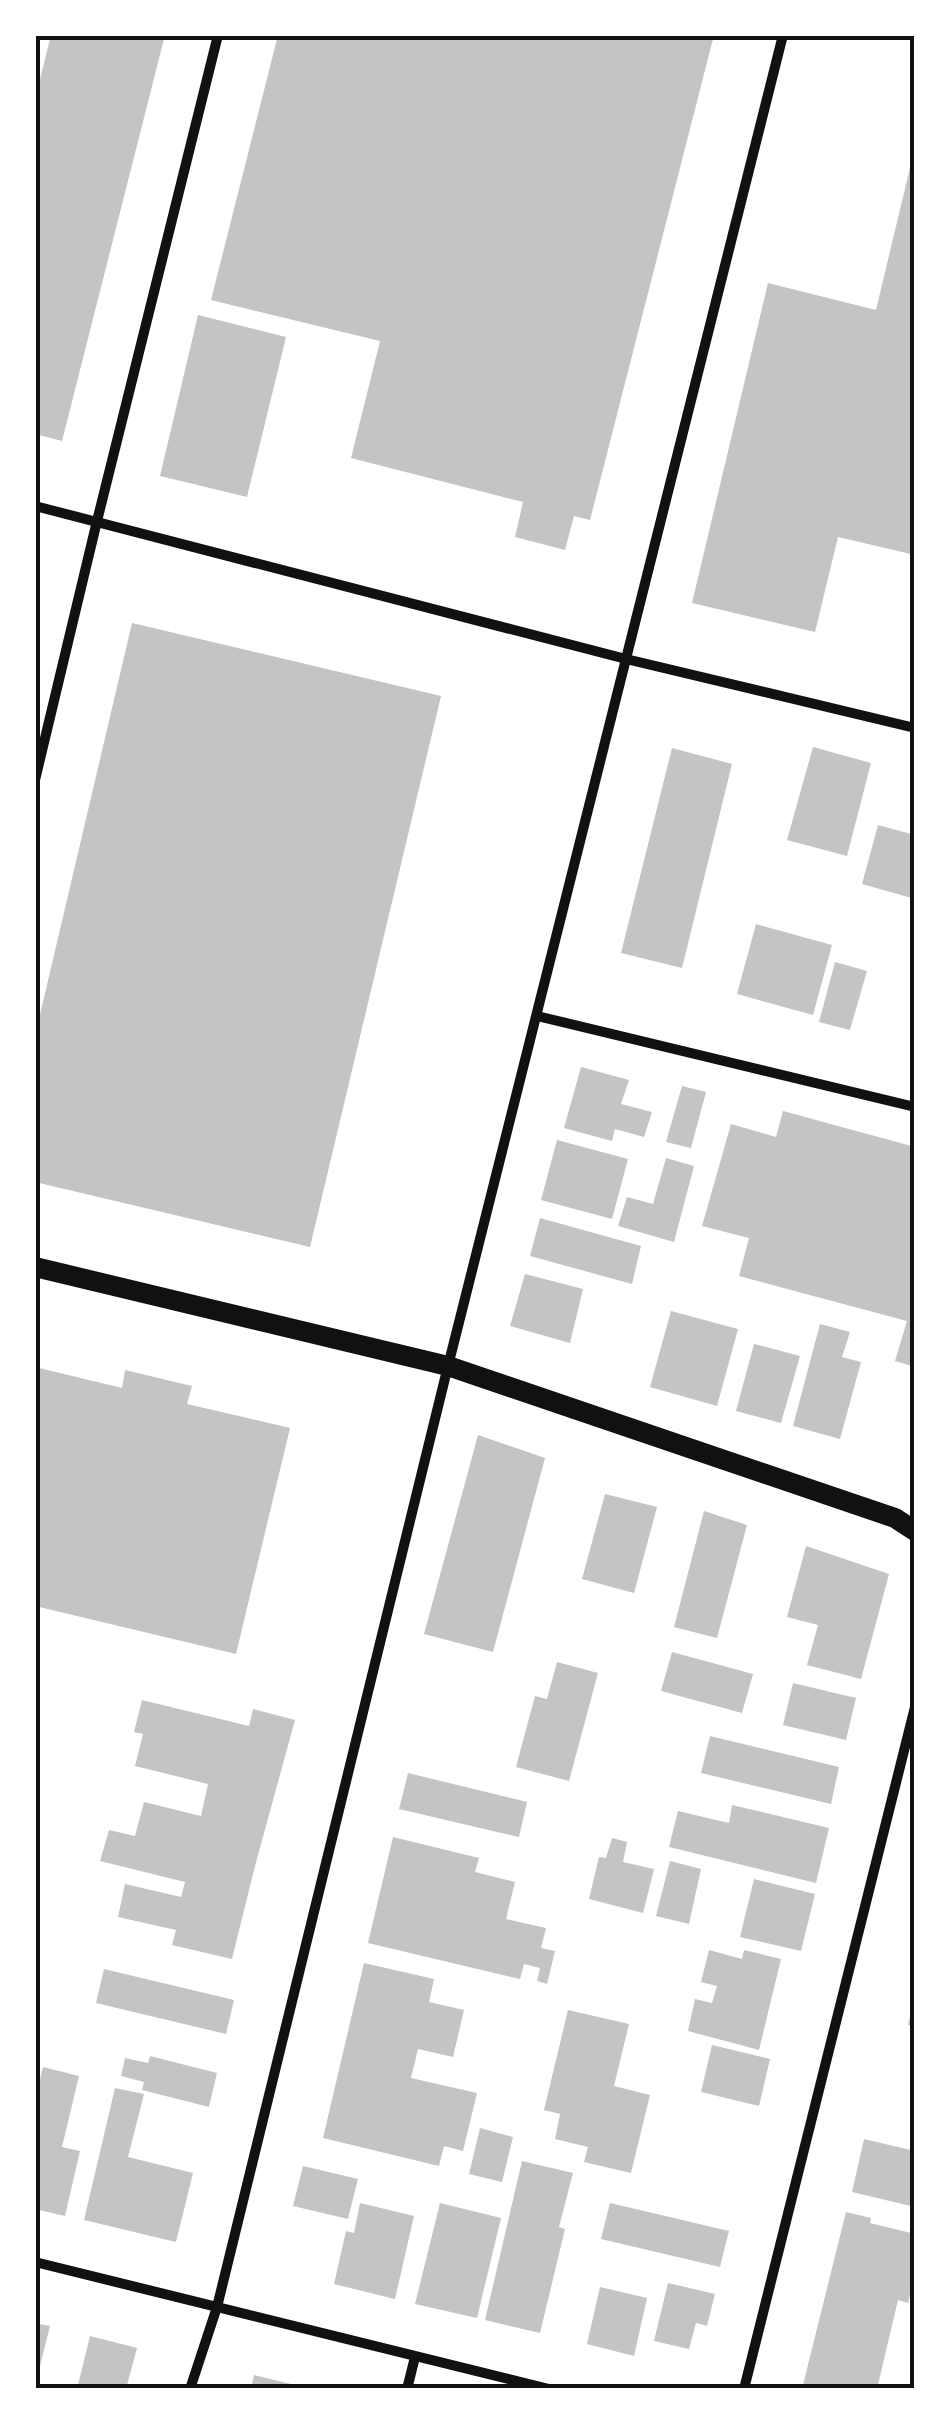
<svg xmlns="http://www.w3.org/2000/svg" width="950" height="2424" font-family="'Asap Condensed',sans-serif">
	<rect width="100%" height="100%" fill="#fff"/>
	<path fill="#c4c4c4" d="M 51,35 L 165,35 L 62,441 L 35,434 L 35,99 Z
		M 278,35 L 714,35 L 590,520 L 574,516 L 565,550 L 515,537 L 523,502 L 351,458 L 380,341 L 211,300 Z
		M 914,151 L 915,555 L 838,537 L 815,632 L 692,603 L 768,283 L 876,310 Z
		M 198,315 L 286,337 L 247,497 L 160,476 Z
		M 132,623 L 441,696 L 310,1247 L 35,1182 L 35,1036 Z
		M 813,747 L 871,763 L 847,856 L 787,840 Z
		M 672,748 L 732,764 L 682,968 L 621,953 Z
		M 878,825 L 915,835 L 915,899 L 862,884 Z
		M 756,924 L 832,945 L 813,1015 L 737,994 Z
		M 835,962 L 867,971 L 850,1030 L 819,1022 Z
		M 581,1067 L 629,1080 L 621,1104 L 652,1112 L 644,1137 L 615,1129 L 612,1141 L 564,1128 Z
		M 682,1086 L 706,1092 L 691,1148 L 666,1142 Z
		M 783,1111 L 915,1147 L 915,1367 L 895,1361 L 907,1321 L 739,1276 L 749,1238 L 702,1226 L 731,1124 L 776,1137 Z
		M 557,1140 L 628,1159 L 612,1219 L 541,1200 Z
		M 666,1158 L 694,1166 L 674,1242 L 618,1226 L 627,1197 L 653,1204 Z
		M 540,1218 L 641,1246 L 632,1284 L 530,1256 Z
		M 525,1274 L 583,1289 L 570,1343 L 510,1326 Z
		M 671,1311 L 738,1329 L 717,1406 L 650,1387 Z
		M 820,1324 L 850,1332 L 842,1357 L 861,1362 L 840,1439 L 793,1426 Z
		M 754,1344 L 800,1356 L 781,1423 L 736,1411 Z
		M 35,1367 L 122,1388 L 125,1370 L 192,1386 L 187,1404 L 290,1428 L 236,1654 L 35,1606 Z
		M 478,1435 L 545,1458 L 493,1652 L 424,1634 Z
		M 605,1494 L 657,1507 L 634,1593 L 582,1579 Z
		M 704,1511 L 747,1525 L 717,1638 L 674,1627 Z
		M 806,1546 L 889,1574 L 861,1679 L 807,1665 L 818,1625 L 787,1617 Z
		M 672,1652 L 753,1674 L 742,1713 L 661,1691 Z
		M 557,1662 L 598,1673 L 569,1781 L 516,1767 L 535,1696 L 547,1699 Z
		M 793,1683 L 856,1698 L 846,1740 L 783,1725 Z
		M 142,1700 L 249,1726 L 253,1709 L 295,1720 L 255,1866 L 232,1959 L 172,1945 L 176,1930 L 118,1917 L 125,1884 L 181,1897 L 185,1882 L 100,1861 L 109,1830 L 135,1836 L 144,1802 L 201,1816 L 208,1784 L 135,1766 L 143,1734 L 134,1732 Z
		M 710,1736 L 839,1767 L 831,1804 L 701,1773 Z
		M 408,1773 L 527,1802 L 519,1837 L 399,1809 Z
		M 732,1805 L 829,1828 L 816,1883 L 669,1847 L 678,1811 L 729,1823 Z
		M 393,1837 L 479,1858 L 475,1872 L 515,1882 L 506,1919 L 546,1928 L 541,1948 L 555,1951 L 547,1984 L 537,1981 L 540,1968 L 524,1964 L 520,1979 L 368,1943 Z
		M 612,1838 L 627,1842 L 623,1862 L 654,1869 L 643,1913 L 589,1899 L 599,1857 L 606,1858 Z
		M 670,1861 L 701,1869 L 689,1924 L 656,1916 Z
		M 754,1879 L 815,1894 L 801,1951 L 740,1937 Z
		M 709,1950 L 742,1959 L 744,1950 L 781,1959 L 759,2050 L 688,2031 L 695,1999 L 712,2003 L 717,1986 L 701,1982 Z
		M 364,1963 L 434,1979 L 429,2002 L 464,2010 L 453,2057 L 418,2049 L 411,2078 L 477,2093 L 463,2151 L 444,2146 L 439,2166 L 323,2138 Z
		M 104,1969 L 234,2000 L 226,2034 L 96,2003 Z
		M 914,2001 L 915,2001 L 915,2026 L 908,2025 Z
		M 568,2010 L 629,2024 L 614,2086 L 650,2095 L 631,2173 L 584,2162 L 588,2147 L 555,2139 L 560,2114 L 544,2110 Z
		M 712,2045 L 770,2059 L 759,2106 L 701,2092 Z
		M 150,2056 L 217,2073 L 209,2107 L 142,2090 L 144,2082 L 121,2076 L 125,2058 L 148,2063 Z
		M 43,2067 L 79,2076 L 62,2147 L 80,2151 L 65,2216 L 35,2209 L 35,2100 Z
		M 115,2088 L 144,2094 L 128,2157 L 193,2173 L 176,2242 L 84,2220 Z
		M 480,2128 L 513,2137 L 502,2182 L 469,2174 Z
		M 864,2139 L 915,2151 L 915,2207 L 852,2192 Z
		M 522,2161 L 573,2173 L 559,2227 L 565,2229 L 540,2333 L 485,2320 Z
		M 303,2166 L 358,2179 L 348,2219 L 293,2206 Z
		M 360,2203 L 414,2216 L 395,2299 L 334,2284 L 346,2231 L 354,2233 Z
		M 440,2203 L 501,2218 L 477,2318 L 415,2304 Z
		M 610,2203 L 729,2231 L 720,2267 L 601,2239 Z
		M 846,2212 L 871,2218 L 870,2223 L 915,2234 L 913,2282 L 908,2303 L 898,2300 L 877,2389 L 802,2389 Z
		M 668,2283 L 715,2294 L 707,2326 L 696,2323 L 689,2349 L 654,2341 Z
		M 600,2287 L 647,2298 L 634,2356 L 587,2344 Z
		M 35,2323 L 50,2326 L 36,2382 L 35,2381 Z
		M 90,2336 L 137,2348 L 126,2389 L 77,2389 Z
		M 254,2375 L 307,2388 L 307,2389 L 251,2389 Z"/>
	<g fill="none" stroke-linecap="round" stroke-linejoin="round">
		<path stroke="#111" stroke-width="10" d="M 35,506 L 626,659 L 915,728
			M 35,780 L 97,521 L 218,35
			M 537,1016 L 915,1107
			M 35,2262 L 549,2389
			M 190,2389 L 217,2307 L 448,1366 L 783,35
			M 407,2389 L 415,2357
			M 744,2389 L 915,1707"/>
		<path stroke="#111" stroke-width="20" d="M 35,1267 L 448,1366 L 895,1518 L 915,1531"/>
	</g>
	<rect width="950" height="2424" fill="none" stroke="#ffffff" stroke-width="75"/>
	<rect x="38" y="38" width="874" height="2348" fill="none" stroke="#111" stroke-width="4"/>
</svg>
